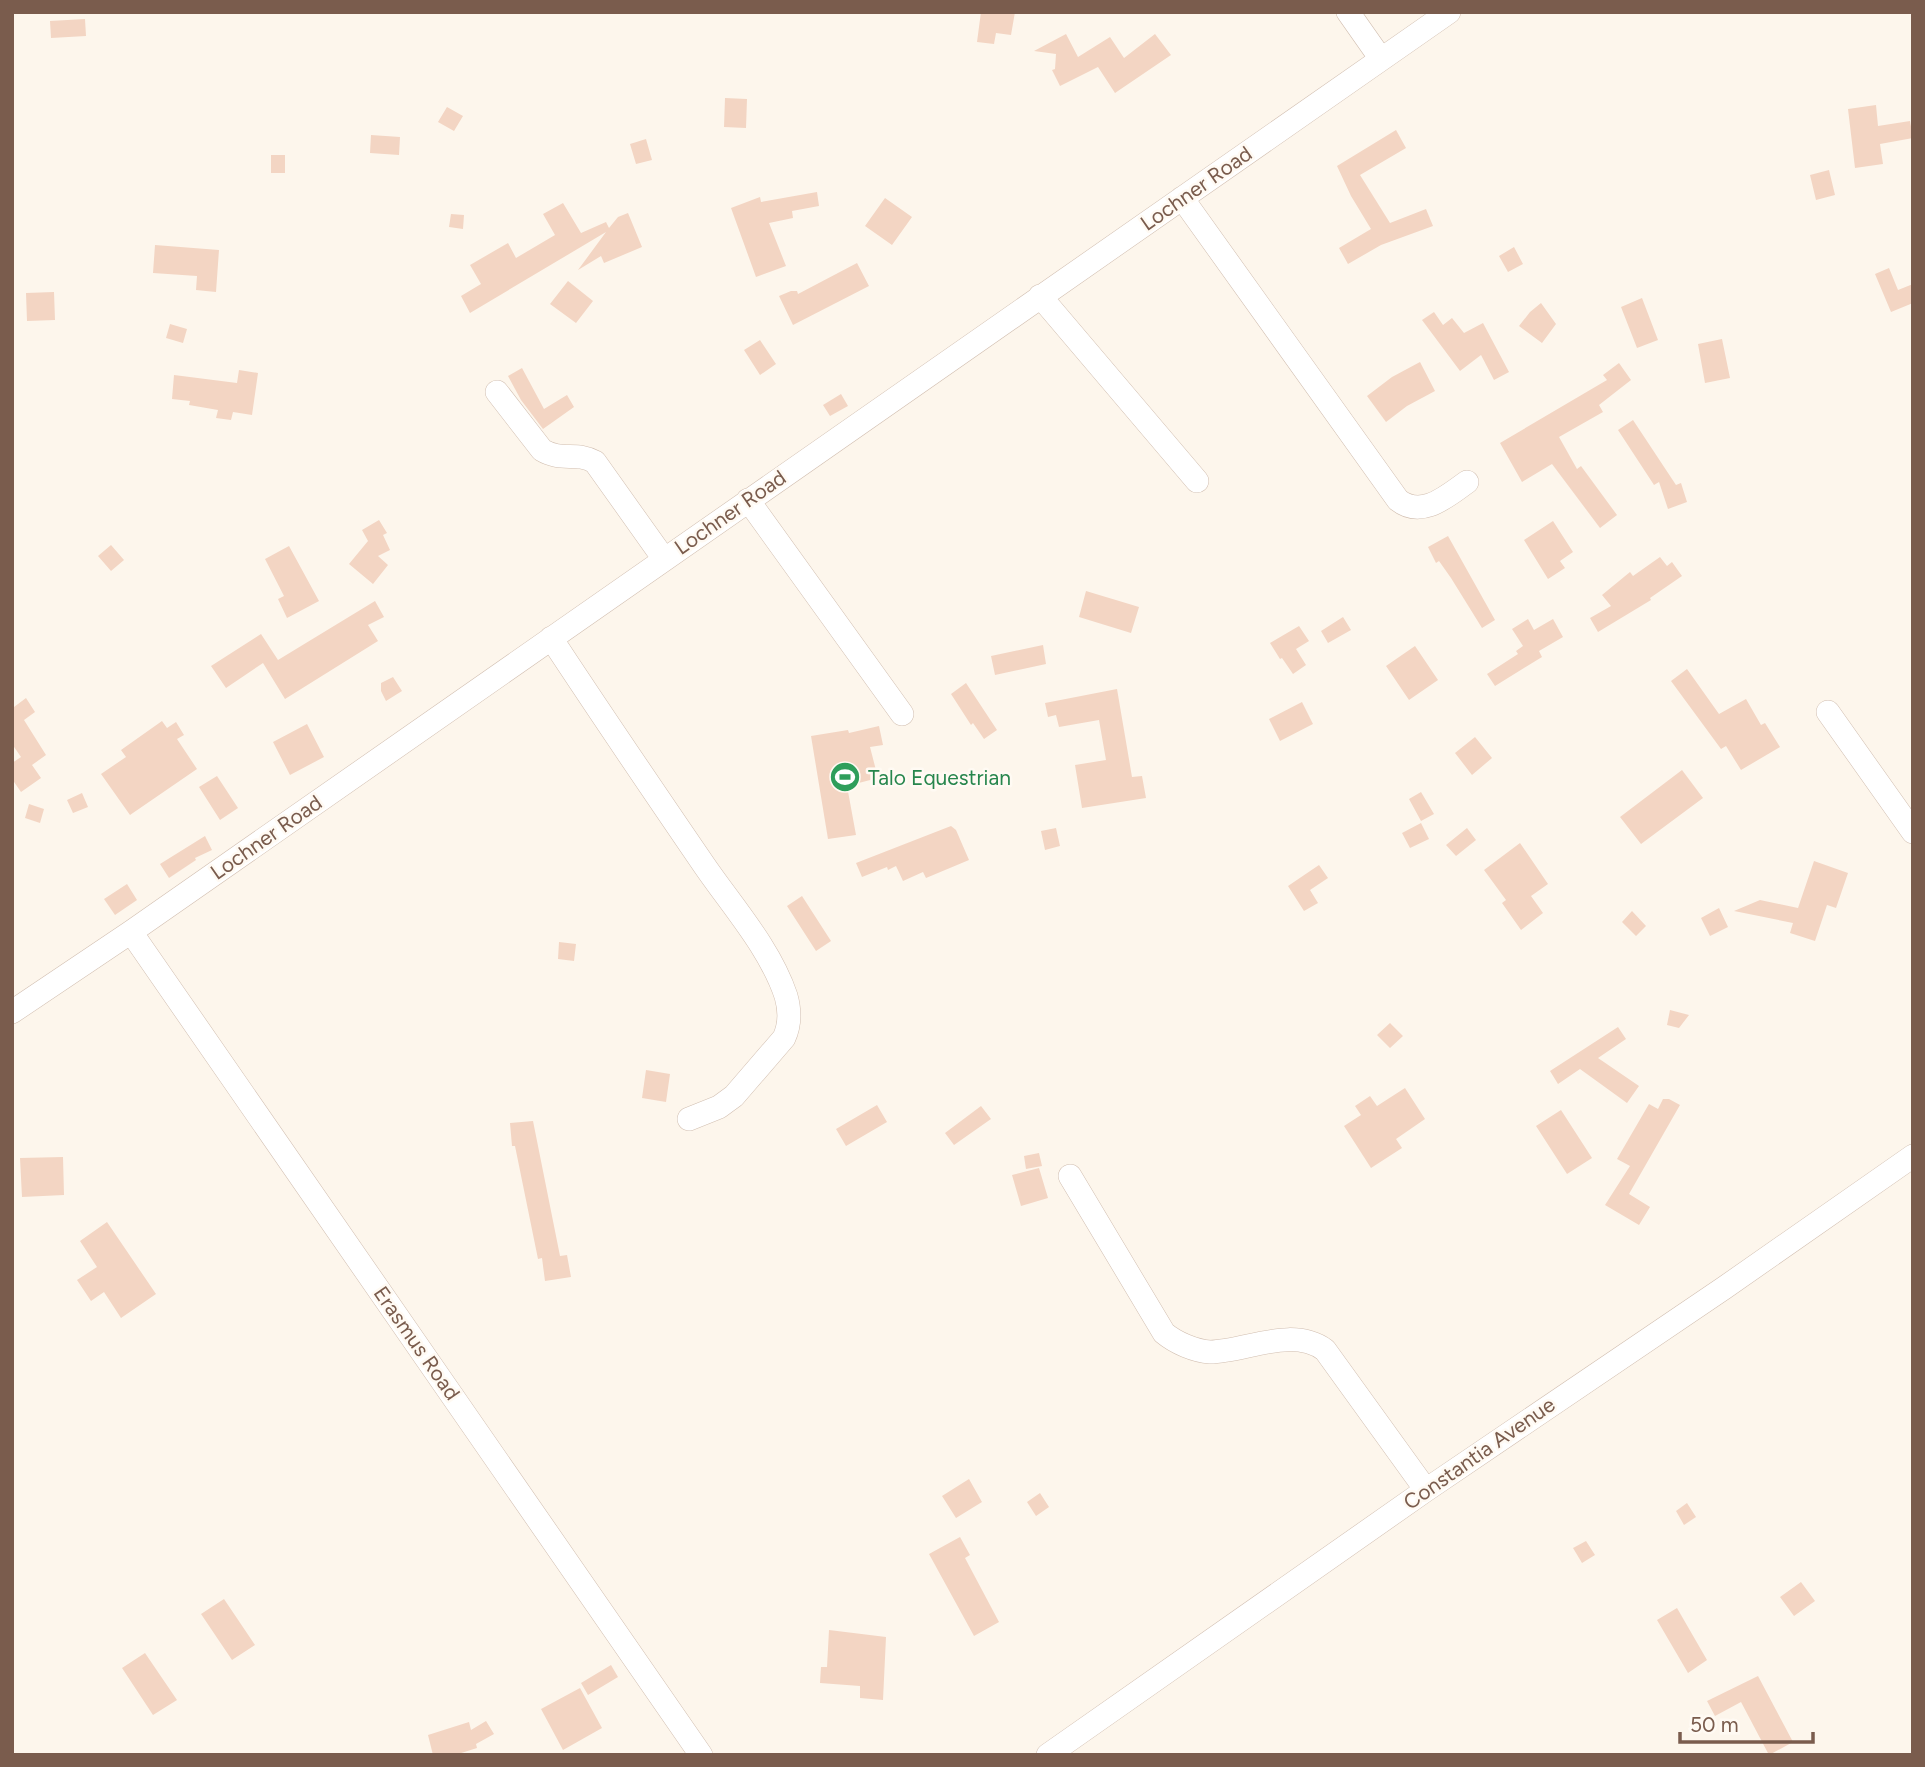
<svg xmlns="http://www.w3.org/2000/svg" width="1925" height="1767" font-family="Figtree,sans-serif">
	<rect width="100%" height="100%" fill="#fdf6ec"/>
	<path fill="#f3d5c3" d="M 981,12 L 1015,12 L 1011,35 L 996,33 L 994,44 L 977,42 Z
		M 85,19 L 86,36 L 51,38 L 50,21 Z
		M 1066,34 L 1078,57 L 1110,37 L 1124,58 L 1155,34 L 1171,55 L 1115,93 L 1098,67 L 1060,86 L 1052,70 L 1055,69 L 1056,54 L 1034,51 Z
		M 725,98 L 747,99 L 746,128 L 724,127 Z
		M 1876,105 L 1878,126 L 1910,121 L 1913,138 L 1880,144 L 1883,164 L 1855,168 L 1848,109 Z
		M 447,107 L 463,116 L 454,131 L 438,122 Z
		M 1396,130 L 1406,148 L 1360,175 L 1390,223 L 1426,209 L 1433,226 L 1381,245 L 1348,264 L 1339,248 L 1371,229 L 1351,196 L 1337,166 Z
		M 371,135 L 400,137 L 399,155 L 370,153 Z
		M 646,139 L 652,160 L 636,164 L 630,144 Z
		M 271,155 L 285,155 L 285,173 L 271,173 Z
		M 1829,170 L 1835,195 L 1816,200 L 1810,175 Z
		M 817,192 L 819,206 L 792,211 L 793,218 L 769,223 L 786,266 L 756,277 L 731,208 L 760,197 L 761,202 Z
		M 885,198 L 912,217 L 892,245 L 865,226 Z
		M 563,203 L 581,233 L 606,222 L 609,228 L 618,217 L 628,213 L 642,247 L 604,263 L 601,256 L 578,270 L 606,232 L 470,313 L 461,296 L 481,284 L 470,265 L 508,243 L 516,258 L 555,235 L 543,214 Z
		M 451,214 L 464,215 L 463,229 L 449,227 Z
		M 155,245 L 219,250 L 216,292 L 196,290 L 197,276 L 153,273 Z
		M 1514,247 L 1523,264 L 1508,272 L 1499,256 Z
		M 857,263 L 869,286 L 793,325 L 779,296 L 791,291 L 797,291 L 798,294 Z
		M 1889,268 L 1898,290 L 1913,284 L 1913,303 L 1891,312 L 1875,274 Z
		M 568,281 L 593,301 L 576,323 L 550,304 Z
		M 54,292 L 55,320 L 27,321 L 26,293 Z
		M 1642,298 L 1658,340 L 1637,348 L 1621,307 Z
		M 1541,303 L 1556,324 L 1542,343 L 1519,326 L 1530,312 Z
		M 1434,312 L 1443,325 L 1452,318 L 1464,333 L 1483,323 L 1509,372 L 1494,380 L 1481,355 L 1460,371 L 1422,320 Z
		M 170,324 L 187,329 L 183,343 L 166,338 Z
		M 1722,339 L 1730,378 L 1705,383 L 1698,344 Z
		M 760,340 L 776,364 L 760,375 L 744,350 Z
		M 1420,362 L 1435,391 L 1407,406 L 1386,422 L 1367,396 L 1392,377 Z
		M 1619,363 L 1631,380 L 1599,405 L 1603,412 L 1559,437 L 1577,469 L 1581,466 L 1617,515 L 1600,528 L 1552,464 L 1522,482 L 1500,443 L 1607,380 L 1603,375 Z
		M 522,368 L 544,409 L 567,395 L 574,407 L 543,429 L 521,400 L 508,376 Z
		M 239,370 L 258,373 L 252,415 L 233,412 L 231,420 L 216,418 L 218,410 L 189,405 L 190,401 L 172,399 L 174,375 L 237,383 Z
		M 841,394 L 848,406 L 830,416 L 823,405 Z
		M 1633,420 L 1676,485 L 1681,483 L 1687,502 L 1668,509 L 1659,482 L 1654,485 L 1618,430 Z
		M 379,520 L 387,533 L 383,535 L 390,550 L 378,556 L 388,565 L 373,584 L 349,564 L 368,541 L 362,530 Z
		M 1553,521 L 1573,552 L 1560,561 L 1565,568 L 1548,579 L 1524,540 Z
		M 1448,536 L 1495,620 L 1482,628 L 1451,578 L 1439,561 L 1436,563 L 1428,547 Z
		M 111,545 L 124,560 L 111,571 L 98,556 Z
		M 289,546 L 319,601 L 287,618 L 278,599 L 284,596 L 265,559 Z
		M 1660,557 L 1667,566 L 1672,562 L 1682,576 L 1650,598 L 1651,600 L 1598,632 L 1590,618 L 1611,606 L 1602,595 L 1630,572 L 1633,576 Z
		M 1086,591 L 1139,607 L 1131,633 L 1079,617 Z
		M 375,601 L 384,617 L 368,625 L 378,641 L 285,699 L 263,663 L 226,688 L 211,666 L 261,634 L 278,660 Z
		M 1343,617 L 1351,630 L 1328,643 L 1321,631 Z
		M 1528,619 L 1534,630 L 1553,619 L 1563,637 L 1539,651 L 1542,657 L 1495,686 L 1487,674 L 1518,654 L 1516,651 L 1523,646 L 1512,629 Z
		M 1299,626 L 1309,641 L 1296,649 L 1306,665 L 1293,674 L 1282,658 L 1280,659 L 1270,643 Z
		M 1043,645 L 1046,664 L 995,675 L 991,656 Z
		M 1415,646 L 1438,680 L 1409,700 L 1386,666 Z
		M 1687,669 L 1719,714 L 1746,699 L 1761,725 L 1765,723 L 1780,747 L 1741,770 L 1726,746 L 1721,749 L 1671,681 Z
		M 393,677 L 402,691 L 386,701 L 381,691 L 381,683 Z
		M 966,683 L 997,730 L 984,739 L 973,723 L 971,725 L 951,694 Z
		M 1117,689 L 1132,777 L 1142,776 L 1146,798 L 1082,808 L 1075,765 L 1106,760 L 1099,720 L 1059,727 L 1056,715 L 1048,717 L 1045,703 Z
		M 26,698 L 35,712 L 24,720 L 46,755 L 32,765 L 41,778 L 21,792 L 12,779 L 12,763 L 21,757 L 12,744 L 12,704 L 14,707 Z
		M 1302,702 L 1313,724 L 1280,741 L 1269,719 Z
		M 162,721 L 167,728 L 176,722 L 184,735 L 177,739 L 197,769 L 130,815 L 101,774 L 126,757 L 121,750 Z
		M 307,724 L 324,757 L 290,775 L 273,742 Z
		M 879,726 L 883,745 L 870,747 L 878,778 L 847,786 L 856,835 L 828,839 L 811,736 L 848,730 L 849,733 Z
		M 1475,737 L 1492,758 L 1472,775 L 1455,753 Z
		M 1682,770 L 1703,798 L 1641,844 L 1620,817 Z
		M 217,776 L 238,808 L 220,820 L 199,787 Z
		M 1421,792 L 1434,814 L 1421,821 L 1409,799 Z
		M 82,793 L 88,807 L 73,813 L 67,800 Z
		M 29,804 L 44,809 L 40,823 L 25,818 Z
		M 1421,823 L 1429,839 L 1410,848 L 1402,833 Z
		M 951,826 L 956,830 L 969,860 L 926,878 L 923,872 L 903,881 L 896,866 L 888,870 L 887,867 L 862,877 L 856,863 Z
		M 1056,828 L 1060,846 L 1045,850 L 1041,831 Z
		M 1467,828 L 1476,840 L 1456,856 L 1446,845 Z
		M 205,836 L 212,850 L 195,858 L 196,860 L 169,878 L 160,864 Z
		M 1520,843 L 1548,884 L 1531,896 L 1543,913 L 1521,930 L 1502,903 L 1506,900 L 1484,870 Z
		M 1814,861 L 1848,873 L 1836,908 L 1827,905 L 1815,941 L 1790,933 L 1793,923 L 1734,911 L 1760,900 L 1798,908 Z
		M 1319,865 L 1328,878 L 1310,890 L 1318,903 L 1304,911 L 1288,886 Z
		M 127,884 L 137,900 L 115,915 L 104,899 Z
		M 802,896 L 831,941 L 816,951 L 787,906 Z
		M 1719,908 L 1728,927 L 1710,936 L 1701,918 Z
		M 1632,911 L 1646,926 L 1636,936 L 1622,922 Z
		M 559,942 L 576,944 L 574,961 L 558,959 Z
		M 1670,1010 L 1689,1015 L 1679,1028 L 1667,1025 Z
		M 1390,1023 L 1403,1036 L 1390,1048 L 1377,1035 Z
		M 1618,1027 L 1626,1039 L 1598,1058 L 1639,1086 L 1627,1103 L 1580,1069 L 1558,1084 L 1550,1071 Z
		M 646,1070 L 670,1074 L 666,1102 L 642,1098 Z
		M 1405,1088 L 1425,1119 L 1396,1139 L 1402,1148 L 1371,1168 L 1344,1126 L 1361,1115 L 1355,1106 L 1370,1096 L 1377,1106 Z
		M 1663,1099 L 1669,1099 L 1680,1105 L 1629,1194 L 1650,1207 L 1639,1225 L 1605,1205 L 1630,1166 L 1617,1159 L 1649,1104 L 1658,1109 Z
		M 877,1105 L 887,1122 L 846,1146 L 836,1129 Z
		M 981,1106 L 991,1119 L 954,1145 L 945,1133 Z
		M 1561,1110 L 1592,1158 L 1567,1174 L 1536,1126 Z
		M 533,1121 L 560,1256 L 567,1255 L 571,1277 L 545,1281 L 542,1258 L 538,1259 L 515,1146 L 512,1146 L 510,1123 Z
		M 1039,1153 L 1042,1166 L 1026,1169 L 1024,1156 Z
		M 63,1157 L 64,1195 L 22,1197 L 20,1158 Z
		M 1039,1168 L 1048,1198 L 1021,1206 L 1012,1175 Z
		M 107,1222 L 156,1294 L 121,1318 L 104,1292 L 91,1301 L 77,1280 L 97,1267 L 80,1241 Z
		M 969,1479 L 982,1502 L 956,1518 L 942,1496 Z
		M 1040,1493 L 1049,1507 L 1036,1516 L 1027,1502 Z
		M 1687,1503 L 1696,1517 L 1684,1525 L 1676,1511 Z
		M 960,1537 L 970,1555 L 965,1558 L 999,1622 L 974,1636 L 929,1554 Z
		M 1586,1541 L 1595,1555 L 1582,1563 L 1573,1548 Z
		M 1801,1582 L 1815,1601 L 1794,1616 L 1780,1597 Z
		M 224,1599 L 255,1645 L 232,1660 L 201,1614 Z
		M 1677,1608 L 1707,1660 L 1688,1673 L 1657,1620 Z
		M 829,1630 L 886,1637 L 883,1700 L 860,1698 L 860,1686 L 820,1683 L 821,1667 L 827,1667 Z
		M 145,1653 L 177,1700 L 153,1715 L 122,1668 Z
		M 611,1665 L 618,1677 L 588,1695 L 581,1683 Z
		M 1758,1676 L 1793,1742 L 1769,1755 L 1741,1702 L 1715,1716 L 1707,1701 Z
		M 580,1688 L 602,1728 L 563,1750 L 541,1709 Z
		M 486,1721 L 494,1734 L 476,1744 L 477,1748 L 455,1755 L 433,1755 L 428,1735 L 469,1722 L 471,1730 Z"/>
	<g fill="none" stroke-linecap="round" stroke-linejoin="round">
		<g stroke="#d1beb0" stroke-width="24">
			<path id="minor" d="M 1348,12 L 1381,59
				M 1182,198 L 1398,500 C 1422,519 1447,496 1467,482
				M 1040,296 L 1197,481
				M 497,392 L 542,450 C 562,462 576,451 595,462 L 664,559
				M 748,500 L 902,714
				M 551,638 C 601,714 652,789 704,865 C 732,906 770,948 786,996 C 790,1010 790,1025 784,1038 L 734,1096 L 719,1107 L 689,1119
				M 1828,712 L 1913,832
				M 131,932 L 701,1755
				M 12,1012 L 131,932 L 1449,12
				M 1070,1176 L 1164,1333 C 1176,1343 1195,1351 1210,1352 C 1247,1351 1292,1326 1325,1350 L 1426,1490
				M 1048,1755 L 1426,1490 L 1724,1288 L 1913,1156"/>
		</g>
		<use href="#minor" stroke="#fff" stroke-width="23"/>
	</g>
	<defs>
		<g id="stadium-disc" transform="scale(1.575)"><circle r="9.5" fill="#2e9e5b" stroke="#fffaf3"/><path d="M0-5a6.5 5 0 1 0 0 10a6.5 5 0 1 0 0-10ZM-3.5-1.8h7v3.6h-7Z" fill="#fff"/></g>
	</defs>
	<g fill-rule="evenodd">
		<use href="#stadium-disc" x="845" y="777"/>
	</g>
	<g text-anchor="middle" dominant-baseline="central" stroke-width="5" stroke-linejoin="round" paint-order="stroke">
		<g font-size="21" fill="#7a5c4d" stroke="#fffaf3">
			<text transform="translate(1196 188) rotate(-35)">Lochner Road</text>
			<text transform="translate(730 512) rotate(-35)">Lochner Road</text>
			<text transform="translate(266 837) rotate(-35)">Lochner Road</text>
			<text transform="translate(417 1343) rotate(55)">Erasmus Road</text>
			<text transform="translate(1479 1453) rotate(-35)">Constantia Avenue</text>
		</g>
		<g font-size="21" fill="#27864d" stroke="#fffaf3" text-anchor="start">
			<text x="868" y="777">Talo Equestrian</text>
		</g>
	</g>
	<rect width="1925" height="1767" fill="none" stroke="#7a5c4d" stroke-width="28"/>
	<path d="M1680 1732v10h133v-10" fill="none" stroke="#7a5c4d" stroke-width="3.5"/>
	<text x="1690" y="1732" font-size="21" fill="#7a5c4d" stroke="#fffaf3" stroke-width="5" paint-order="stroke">50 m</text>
</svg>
